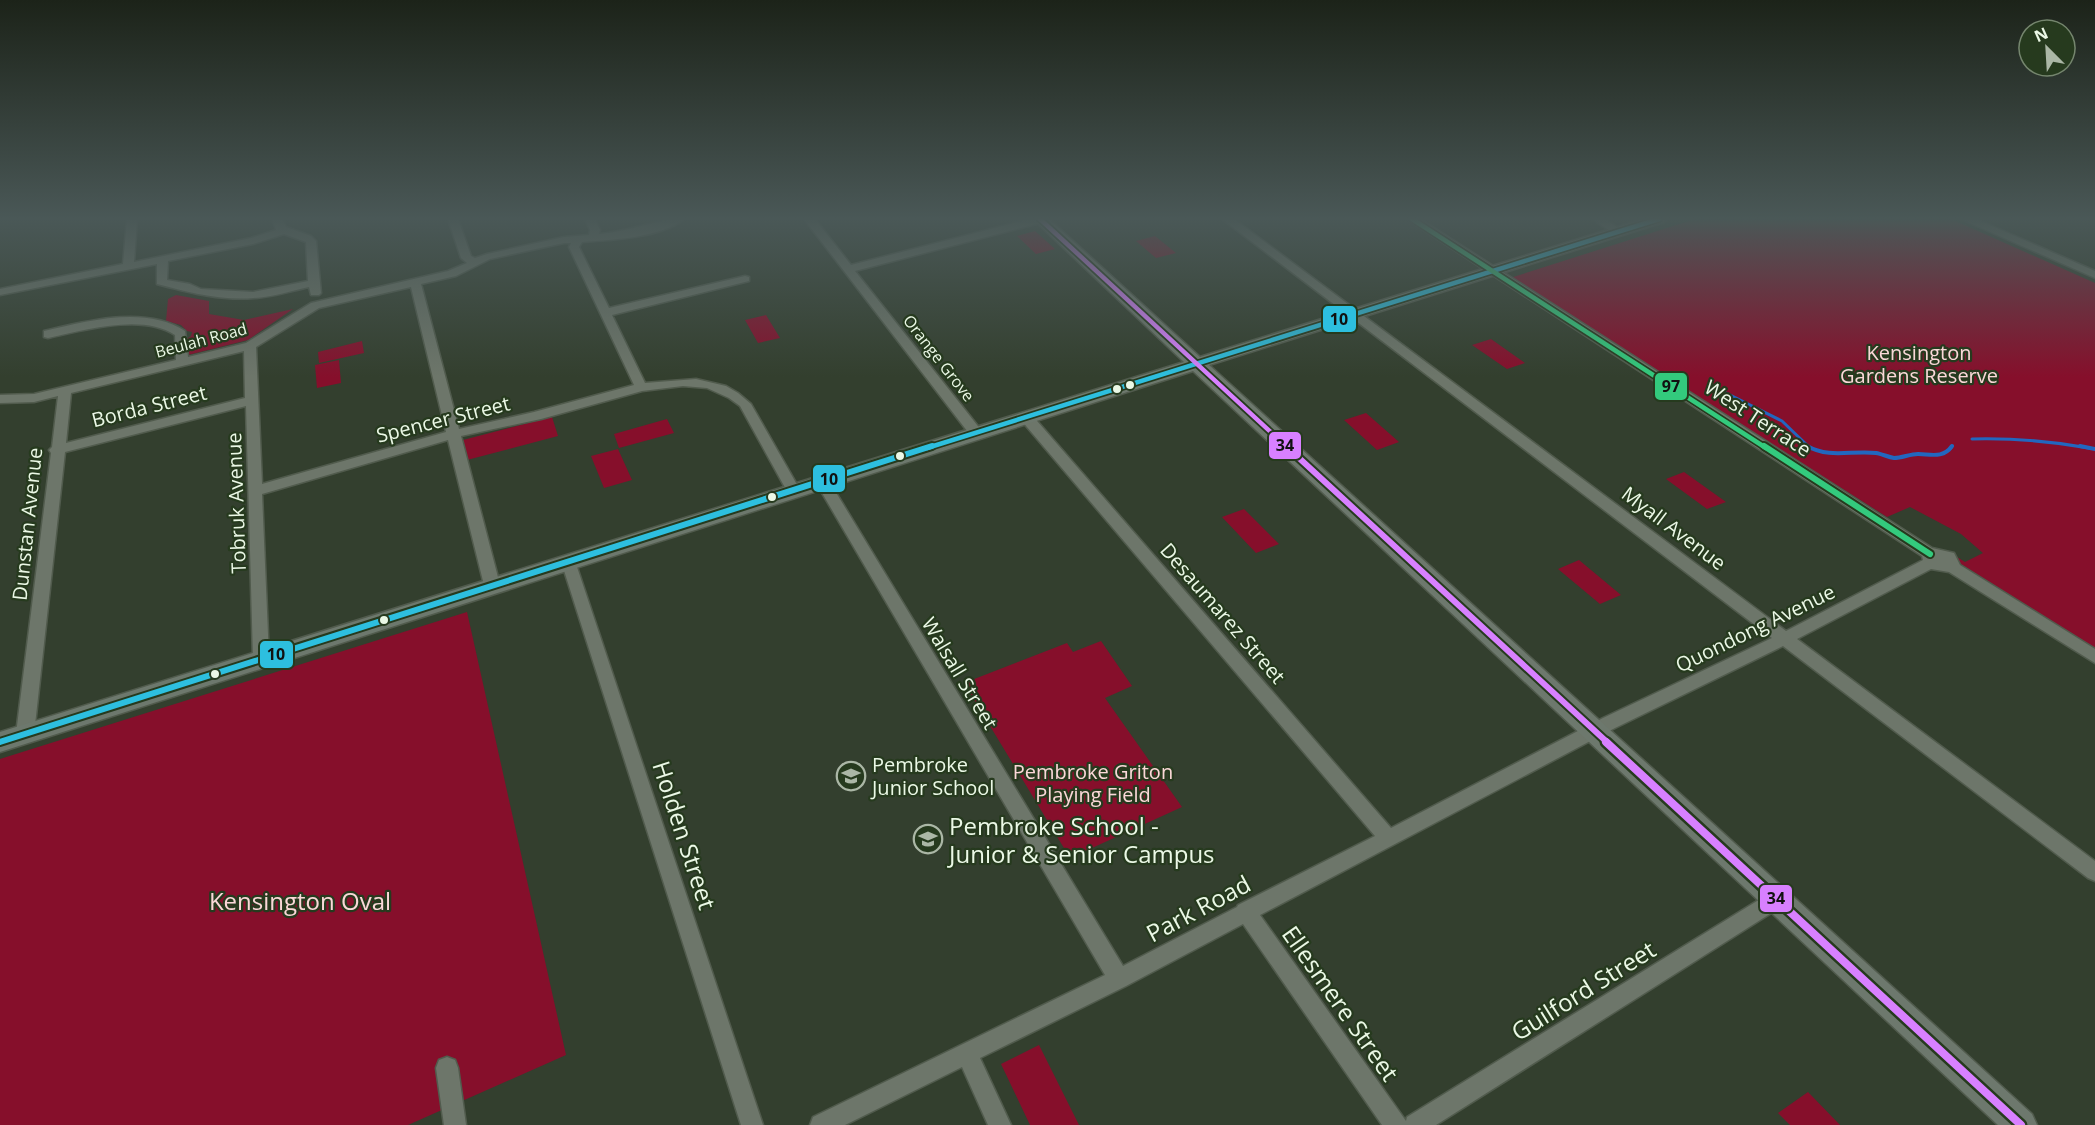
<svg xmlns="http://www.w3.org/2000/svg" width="2095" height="1125" font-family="'Open Sans',sans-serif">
	<rect width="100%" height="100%" fill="#333f2e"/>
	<path fill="#860f2b" d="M 1695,219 L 1951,219 L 2095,283 L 2095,649 L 1961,564 L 1946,550 L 1965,562 L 1983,553 L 1961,534 L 1910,507 L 1887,517 L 1510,278 Z
		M 1035,231 L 1055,249 L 1036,254 L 1017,236 Z
		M 1155,236 L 1176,253 L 1156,258 L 1136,241 Z
		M 176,295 L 209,301 L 209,314 L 244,320 L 293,309 L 248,340 L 188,355 L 187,349 L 191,346 L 191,342 L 187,339 L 191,336 L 192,332 L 187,331 L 181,325 L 166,321 L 168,299 Z
		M 766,315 L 780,338 L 758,343 L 745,320 Z
		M 1491,339 L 1525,363 L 1507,369 L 1472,345 Z
		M 362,341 L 364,353 L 319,363 L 318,352 Z
		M 339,360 L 341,383 L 317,388 L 315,365 Z
		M 1366,413 L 1399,442 L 1377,450 L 1344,420 Z
		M 552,417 L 558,436 L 467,460 L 463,440 Z
		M 667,419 L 674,433 L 619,448 L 614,434 Z
		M 618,449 L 632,480 L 604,488 L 591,456 Z
		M 1684,472 L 1726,502 L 1707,509 L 1666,479 Z
		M 1244,509 L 1279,544 L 1256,553 L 1222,517 Z
		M 1579,560 L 1621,595 L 1600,604 L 1558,569 Z
		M 467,612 L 566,1055 L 408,1125 L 0,1125 L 0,759 Z
		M 1101,641 L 1132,686 L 1105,698 L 1182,807 L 1070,858 L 964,683 L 1067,643 L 1073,652 Z
		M 1039,1045 L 1079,1125 L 1030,1125 L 1001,1064 Z
		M 1808,1092 L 1840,1125 L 1790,1125 L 1778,1113 Z"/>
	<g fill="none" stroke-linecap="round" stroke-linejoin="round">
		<path stroke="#2267bf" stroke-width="3" d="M 1711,390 L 1726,393 L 1782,421 L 1810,448
			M 1972,439 C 2012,438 2050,441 2089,448
			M 1951,448 L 1952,446"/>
		<path stroke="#2267bf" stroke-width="4" d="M 1807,446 C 1830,459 1852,450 1876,453 C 1882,454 1888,457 1894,458 C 1902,458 1910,454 1918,454 C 1930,454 1943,459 1952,446
			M 2080,446 L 2095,449"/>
		<g stroke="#515b4d" stroke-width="3">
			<path id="street" d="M 127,219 L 137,219 L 134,262 L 251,238 L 276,230 L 272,219 L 282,219 L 286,227 L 311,236 L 316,241 L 321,293 L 319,295 L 311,295 L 309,287 C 291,291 272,297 254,298 C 221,301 188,292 157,284 L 157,264 L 0,295 L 0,289 L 123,264 ZM 284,234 L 306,242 L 308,281 L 253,292 L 201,289 L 190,284 L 167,280 L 168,261 L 253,244 Z
				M 448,219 L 458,219 L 471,256 L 475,258 L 487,254 L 564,237 L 589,235 L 590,230 L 585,219 L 595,219 L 600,230 L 599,234 C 628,232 656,219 684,219 C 661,238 610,240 582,242 L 579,247 L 609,308 L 745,276 L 749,277 L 749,281 L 612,315 L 645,383 L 696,379 L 726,386 L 738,393 L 751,404 L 800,490 L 798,493 L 788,493 L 740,406 L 729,398 L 707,388 L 683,386 L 642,391 L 541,419 L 461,436 L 500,585 L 497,589 L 487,589 L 484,585 L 448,440 L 262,494 L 269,658 L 267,662 L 255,662 L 253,658 L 246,406 L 65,452 L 34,734 L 31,739 L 25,741 L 19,739 L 16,734 L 51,453 L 49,450 L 52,447 L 58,396 L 34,402 L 0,403 L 0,395 L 34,394 L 176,360 L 175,335 C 143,313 84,330 48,338 L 44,337 L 44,331 C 86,321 146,305 185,331 L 188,357 L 246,343 L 311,303 L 448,271 L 467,263 L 461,258 ZM 564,243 L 571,243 L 569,247 L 634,385 L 534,412 L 459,429 L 421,284 L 456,276 L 490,259 ZM 411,287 L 446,432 L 262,484 L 256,347 L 319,308 ZM 244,351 L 245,398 L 66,443 L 71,393 Z
				M 804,219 L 815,219 L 851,265 L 1030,219 L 1045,219 L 1044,222 L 855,271 L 981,430 L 983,433 L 981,436 L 971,436 Z
				M 1222,219 L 1234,219 L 1786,631 L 1923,560 L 1922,556 L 1407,219 L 1420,219 L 1932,548 L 1954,553 L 1960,565 L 2095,649 L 2095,663 L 1949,572 L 1931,569 L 1797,639 L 2095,861 L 2095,881 L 2088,878 L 1783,646 L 1615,728 L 1260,915 L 1406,1121 L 1407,1117 L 1770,893 L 1777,890 L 1784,893 L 1787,899 L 1784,905 L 1436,1125 L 1382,1125 L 1243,924 L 1126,986 L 980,1058 L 1011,1125 L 988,1125 L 962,1067 L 845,1125 L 810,1125 L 813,1117 L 1105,975 L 815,481 L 817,478 L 822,477 L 829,481 L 1123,966 L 1237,907 L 1238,905 L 1375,836 L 1021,420 L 1019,417 L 1021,414 L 1031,414 L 1391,828 L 1603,718 L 1772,638 Z
				M 1592,219 L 1605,219 L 1624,232 L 1615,234 Z
				M 1961,219 L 1976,219 L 2095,271 L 2095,278 Z
				M 568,556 L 575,561 L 763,1125 L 741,1125 L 561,561 Z
				M 447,1057 L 455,1060 L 458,1068 L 466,1125 L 444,1125 L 436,1068 L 439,1060 Z"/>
		</g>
		<g stroke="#515b4d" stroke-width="3">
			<path id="secondary" d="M 1033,219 L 1049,219 L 1200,357 L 1643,219 L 1666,219 L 1664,222 L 1209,365 L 2032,1114 L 2037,1125 L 1998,1125 L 1193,371 L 0,752 L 0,732 L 1184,362 Z"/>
		</g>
		<use href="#street" fill="#6d766a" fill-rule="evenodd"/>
		<use href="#secondary" fill="#6d786d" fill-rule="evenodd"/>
		<g stroke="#263a1e" stroke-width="8">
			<path id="bus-1-far1" d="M 927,448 L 1659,219"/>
		</g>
		<g stroke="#263a1e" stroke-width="10">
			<path id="bus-1" d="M 0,742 L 932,446"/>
		</g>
		<g stroke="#263a1e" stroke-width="8">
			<path id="bus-2-far1" d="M 1412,219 L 1766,448"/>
		</g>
		<g stroke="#263a1e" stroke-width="10">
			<path id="bus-2" d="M 1764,446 L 1930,554"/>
		</g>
		<g stroke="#263a1e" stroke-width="8">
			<path id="bus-3-far2" d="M 1040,219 L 1288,448"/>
		</g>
		<g stroke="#263a1e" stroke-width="10">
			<path id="bus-3-far1" d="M 1286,446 L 1608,743"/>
		</g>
		<g stroke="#263a1e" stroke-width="13">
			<path id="bus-3" d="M 1606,742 L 2021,1125"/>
		</g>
		<use href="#bus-1-far1" stroke="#2dbfdf" stroke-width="4.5"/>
		<use href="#bus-1" stroke="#2dbfdf" stroke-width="6"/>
		<use href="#bus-2-far1" stroke="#33ca7d" stroke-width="4.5"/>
		<use href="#bus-2" stroke="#33ca7d" stroke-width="6"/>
		<use href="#bus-3-far2" stroke="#d880ff" stroke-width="4.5"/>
		<use href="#bus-3-far1" stroke="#d880ff" stroke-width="6"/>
		<use href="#bus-3" stroke="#d880ff" stroke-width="8"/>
	</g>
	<linearGradient id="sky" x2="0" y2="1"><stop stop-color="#1c2319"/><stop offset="0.58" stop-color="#4a5857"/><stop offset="1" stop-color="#4a5857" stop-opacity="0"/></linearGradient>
	<rect width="2095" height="377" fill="url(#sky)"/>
	<defs>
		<g id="school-ring" transform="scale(1.5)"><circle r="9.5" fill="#263a1e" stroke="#abb7a6" stroke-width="1.5"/><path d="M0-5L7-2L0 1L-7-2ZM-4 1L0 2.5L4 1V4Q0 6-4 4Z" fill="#abb7a6"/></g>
	</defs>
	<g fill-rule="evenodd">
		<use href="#school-ring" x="851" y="776"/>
		<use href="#school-ring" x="928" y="839"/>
	</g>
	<g fill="#ebf8e6" stroke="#263a1e" stroke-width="2">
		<circle cx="1130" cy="385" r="5"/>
		<circle cx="1117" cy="389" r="5"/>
		<circle cx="900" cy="456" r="5"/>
		<circle cx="772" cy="497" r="5"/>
		<circle cx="384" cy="620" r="5"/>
		<circle cx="215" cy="674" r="5"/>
	</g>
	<g text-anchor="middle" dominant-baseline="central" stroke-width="4.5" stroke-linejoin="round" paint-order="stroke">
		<g font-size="16" fill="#ebf8e6" stroke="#263a1e">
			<text transform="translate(201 340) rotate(-15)">Beulah Road</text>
			<text transform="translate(939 358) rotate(52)">Orange Grove</text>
		</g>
		<g font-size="20" fill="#fbd8d8" stroke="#263a1e">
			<text x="1919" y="352">Kensington<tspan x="1919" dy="23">Gardens Reserve</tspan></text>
			<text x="1093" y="771">Pembroke Griton<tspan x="1093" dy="23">Playing Field</tspan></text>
		</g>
		<g font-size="20" fill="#ebf8e6" stroke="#263a1e">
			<text transform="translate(149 406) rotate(-14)">Borda Street</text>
			<text transform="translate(1758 418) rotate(33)">West Terrace</text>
			<text transform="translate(443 419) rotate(-14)">Spencer Street</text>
			<text transform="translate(236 503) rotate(-92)">Tobruk Avenue</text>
			<text transform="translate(27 524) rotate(-84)">Dunstan Avenue</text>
			<text transform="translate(1674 528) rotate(37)">Myall Avenue</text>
			<text transform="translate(1223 613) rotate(49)">Desaumarez Street</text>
			<text transform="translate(1755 628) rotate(-26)">Quondong Avenue</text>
			<text transform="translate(960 673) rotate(59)">Walsall Street</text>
		</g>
		<g font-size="20" fill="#ebf8e6" stroke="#263a1e" text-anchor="start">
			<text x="872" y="764">Pembroke<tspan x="872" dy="23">Junior School</tspan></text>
		</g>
		<g font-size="24" fill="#ebf8e6" stroke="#263a1e" text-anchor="start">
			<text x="949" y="825">Pembroke School -<tspan x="949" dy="28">Junior &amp; Senior Campus</tspan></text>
		</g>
		<g font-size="24" fill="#ebf8e6" stroke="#263a1e">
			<text transform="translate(685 835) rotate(72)">Holden Street</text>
			<text transform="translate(1198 908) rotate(-28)">Park Road</text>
			<text transform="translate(1583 990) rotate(-32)">Guilford Street</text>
			<text transform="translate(1341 1003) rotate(55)">Ellesmere Street</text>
		</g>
		<g font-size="24" fill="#fbd8d8" stroke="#263a1e">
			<text x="300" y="900">Kensington Oval</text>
		</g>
	</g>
	<g stroke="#263a1e" stroke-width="2">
		<rect x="1322" y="305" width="35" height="28" rx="6" fill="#2dbfdf"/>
		<rect x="1654" y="372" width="34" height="29" rx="6" fill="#33ca7d"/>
		<rect x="1268" y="431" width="34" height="29" rx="6" fill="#d880ff"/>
		<rect x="812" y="464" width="34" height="29" rx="6" fill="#2dbfdf"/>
		<rect x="259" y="640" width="35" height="29" rx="6" fill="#2dbfdf"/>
		<rect x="1759" y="884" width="34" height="29" rx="6" fill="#d880ff"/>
	</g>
	<g font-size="16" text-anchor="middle" font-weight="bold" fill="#111">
		<text x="1339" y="325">10</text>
		<text x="1671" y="392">97</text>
		<text x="1285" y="451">34</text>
		<text x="829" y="485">10</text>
		<text x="276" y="660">10</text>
		<text x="1776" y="904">34</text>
	</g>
	<g transform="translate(2047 48) rotate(336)"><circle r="28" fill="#263a1e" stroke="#75866e" stroke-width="1.5"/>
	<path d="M0-4.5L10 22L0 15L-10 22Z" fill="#abb7a6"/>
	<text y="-9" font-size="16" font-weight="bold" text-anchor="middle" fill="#ebf8e6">N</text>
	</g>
</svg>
